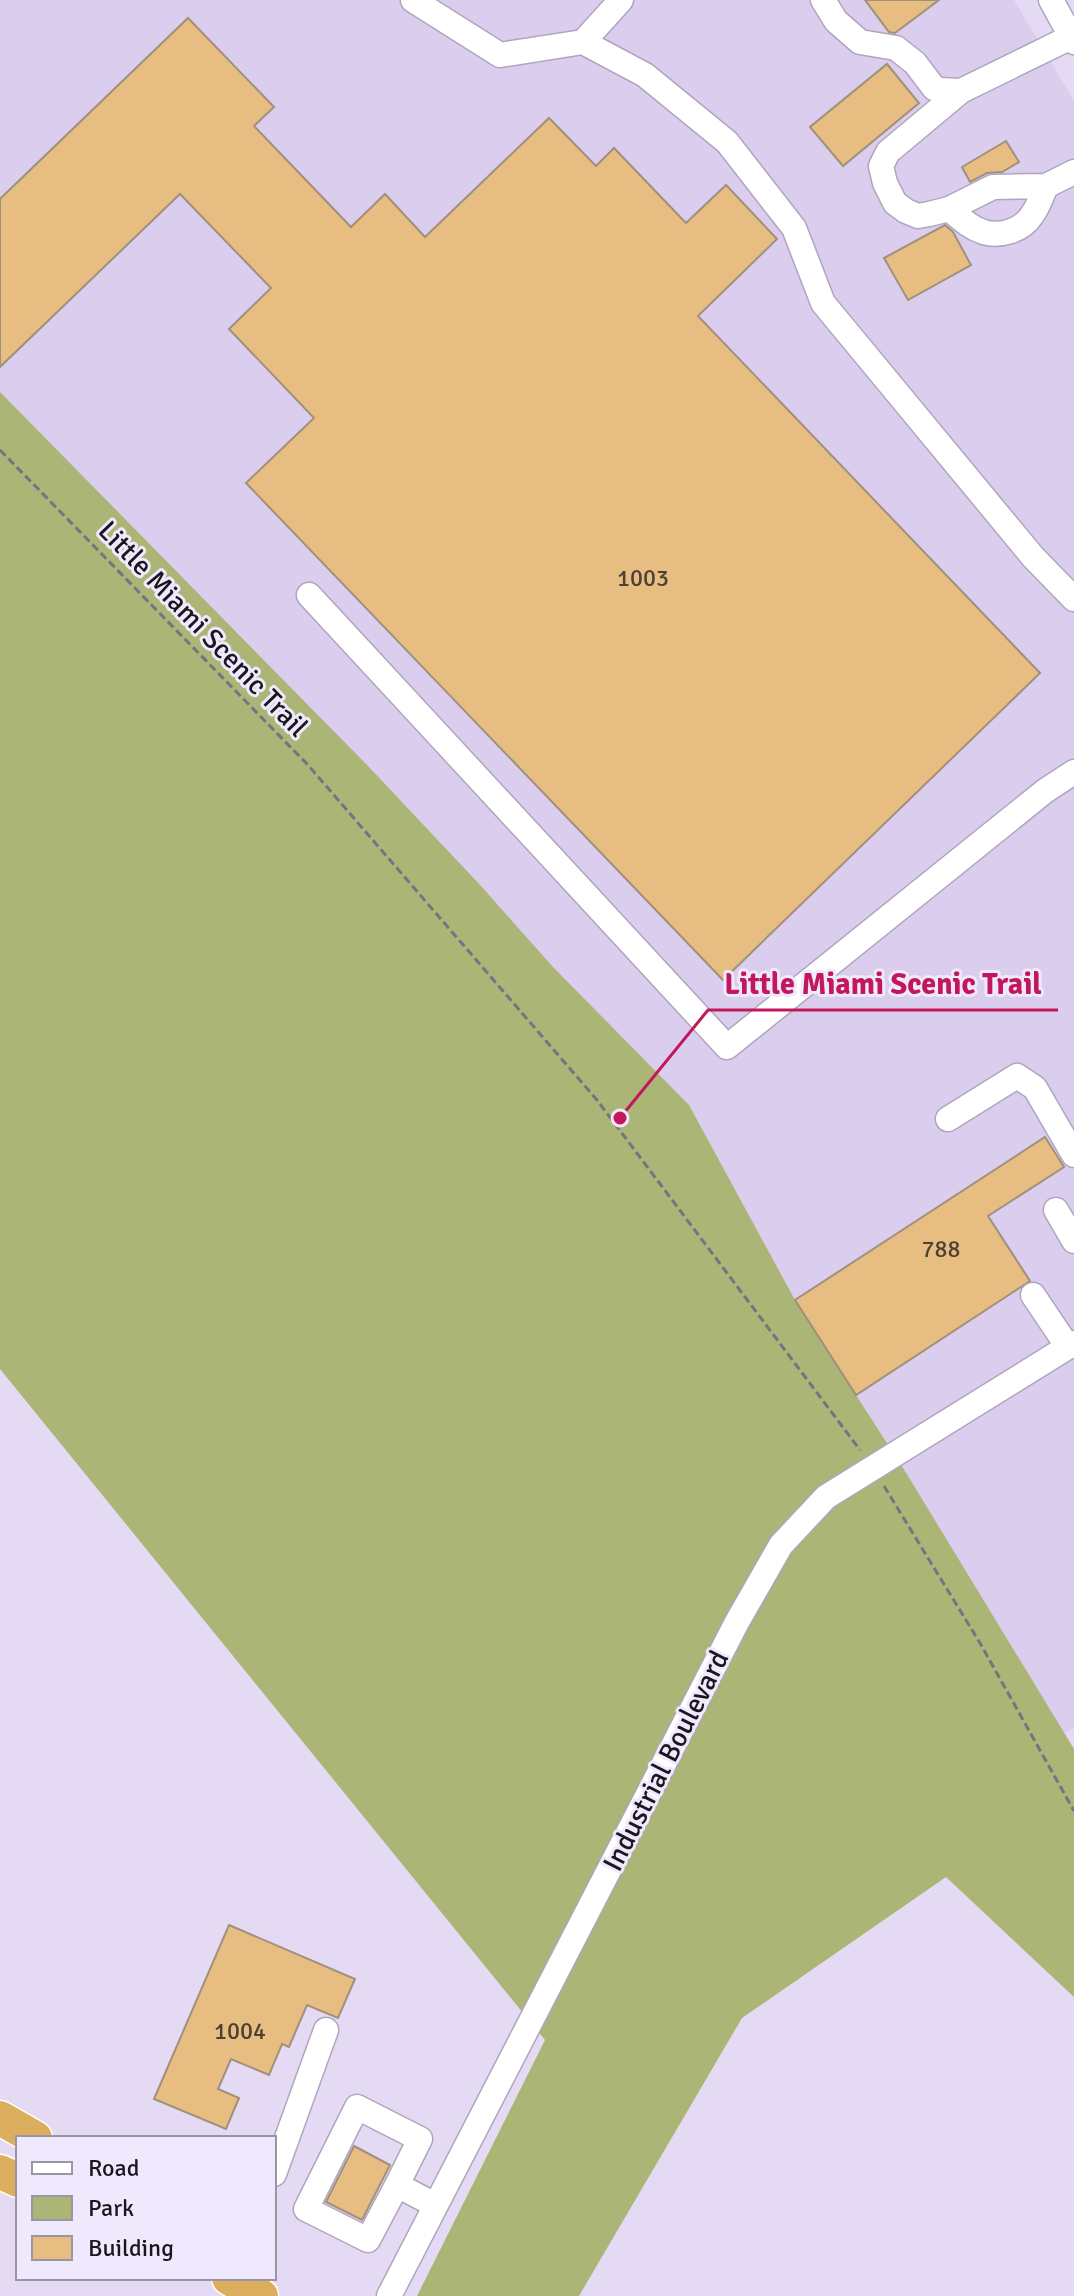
<svg xmlns="http://www.w3.org/2000/svg" width="1074" height="2296" font-family="Signika,sans-serif">
	<rect width="100%" height="100%" fill="#e4daf3"/>
	<path fill="#dacded" d="M 0,0 L 1014,0 L 1074,101 L 1074,1728 L 1062,1735 L 856,1395 L 795,1300 L 689,1105 L 0,408 Z"/>
	<path fill="#abb576" d="M 0,392 L 368,766 L 481,886 L 553,967 L 689,1105 L 795,1300 L 908,1476 L 1074,1749 L 1074,1997 L 946,1877 L 742,2018 L 579,2296 L 417,2296 L 545,2040 L 0,1369 Z"/>
	<path fill="#e7bd82" stroke="#a0907c" stroke-width="2" d="M 865,0 L 939,0 L 895,33 L 889,32 Z
		M 188,18 L 274,107 L 254,126 L 351,227 L 385,194 L 425,237 L 549,118 L 596,166 L 614,148 L 686,223 L 726,185 L 777,239 L 698,316 L 1040,673 L 723,980 L 246,483 L 314,418 L 229,329 L 271,288 L 180,194 L 0,367 L 0,199 Z
		M 887,64 L 919,103 L 843,166 L 810,127 Z
		M 1006,141 L 1019,162 L 1002,172 L 987,173 L 970,182 L 962,167 Z
		M 945,225 L 953,232 L 971,265 L 908,300 L 884,258 Z
		M 1045,1137 L 1064,1167 L 988,1216 L 1030,1281 L 856,1395 L 795,1300 Z
		M 229,1925 L 355,1979 L 338,2018 L 307,2005 L 289,2047 L 282,2044 L 269,2075 L 231,2059 L 218,2089 L 239,2098 L 226,2129 L 154,2099 Z
		M 354,2146 L 390,2165 L 362,2220 L 326,2202 Z"/>
	<g fill="none" stroke-linecap="round" stroke-linejoin="round">
		<g stroke="#afa6be" stroke-width="27">
			<path id="minor" d="M 413,0 L 500,55 L 583,42 L 645,75 L 727,142 L 794,228 L 823,303 L 1033,557 L 1074,599
				M 823,0 L 836,21 L 860,42 L 896,48 L 915,63 L 934,88 L 940,90 L 961,91 L 1071,37
				M 1051,0 L 1074,42
				M 583,42 L 621,0
				M 961,91 L 888,152 L 881,166 L 885,183 L 895,203 L 906,211 L 918,216 L 929,214 L 949,209 L 993,187 L 1046,186 L 1074,172
				M 949,209 C 959,217 969,227 981,231 C 998,238 1022,231 1032,215 C 1038,207 1042,196 1046,186
				M 309,595 L 727,1047 L 1045,791 L 1074,772
				M 948,1119 L 1017,1076 L 1035,1088 L 1074,1155
				M 1056,1210 L 1074,1241
				M 1033,1295 L 1068,1347
				M 274,2174 L 326,2030
				M 397,2185 L 420,2139 L 357,2107 L 306,2209 L 368,2240 L 397,2185 L 435,2205
				M 389,2296 L 737,1622 L 781,1545 L 826,1497 L 1074,1343"/>
		</g>
		<g stroke="#fff" stroke-width="37">
			<path id="highway" d="M 0,2118 L 35,2138
				M 0,2172 L 18,2180
				M 229,2278 L 261,2296"/>
		</g>
		<path stroke="#787282" stroke-width="3" stroke-dasharray="8 4" stroke-linecap="butt" d="M 0,450 L 308,765 L 597,1100 L 860,1450
			M 884,1486 L 980,1643 L 1074,1811"/>
		<use href="#minor" stroke="#fff" stroke-width="24"/>
		<use href="#highway" stroke="#dbaf5e" stroke-width="34"/>
	</g>
	<g text-anchor="middle" dominant-baseline="central" stroke-width="6" stroke-linejoin="round" paint-order="stroke">
		<g font-size="24" fill="#4c4037">
			<text x="643" y="578">1003</text>
			<text x="941" y="1249">788</text>
			<text x="240" y="2031">1004</text>
		</g>
		<g font-size="28" fill="#19161e" stroke="#f0e8fc">
			<text transform="translate(203 629) rotate(46)">Little Miami Scenic Trail</text>
			<text transform="translate(666 1761) rotate(-63)">Industrial Boulevard</text>
		</g>
	</g>
	<path fill="none" stroke="#c2185b" stroke-width="3" d="M620 1118L708 1010H1058"/>
	<circle fill="#c2185b" stroke="#f0e8fc" stroke-width="3" cx="620" cy="1118" r="8"/>
	<g font-size="30" text-anchor="middle" font-weight="bold" fill="#c2185b" stroke="#f0e8fc" stroke-width="6" stroke-linejoin="round" paint-order="stroke">
		<text x="883" y="994">Little Miami Scenic Trail</text>
	</g>
	<rect x="16" y="2136" width="260" height="144" fill="#f0e8fc" stroke="#9a94a3" stroke-width="2"/>
	<rect x="32" y="2162" width="40" height="12" fill="#ffffff" stroke="#9a94a3" stroke-width="2"/>
	<text x="88" y="2176" font-size="24" fill="#19161e">Road</text>
	<rect x="32" y="2196" width="40" height="24" fill="#abb576" stroke="#9a94a3" stroke-width="2"/>
	<text x="88" y="2216" font-size="24" fill="#19161e">Park</text>
	<rect x="32" y="2236" width="40" height="24" fill="#e7bd82" stroke="#9a94a3" stroke-width="2"/>
	<text x="88" y="2256" font-size="24" fill="#19161e">Building</text>
</svg>
